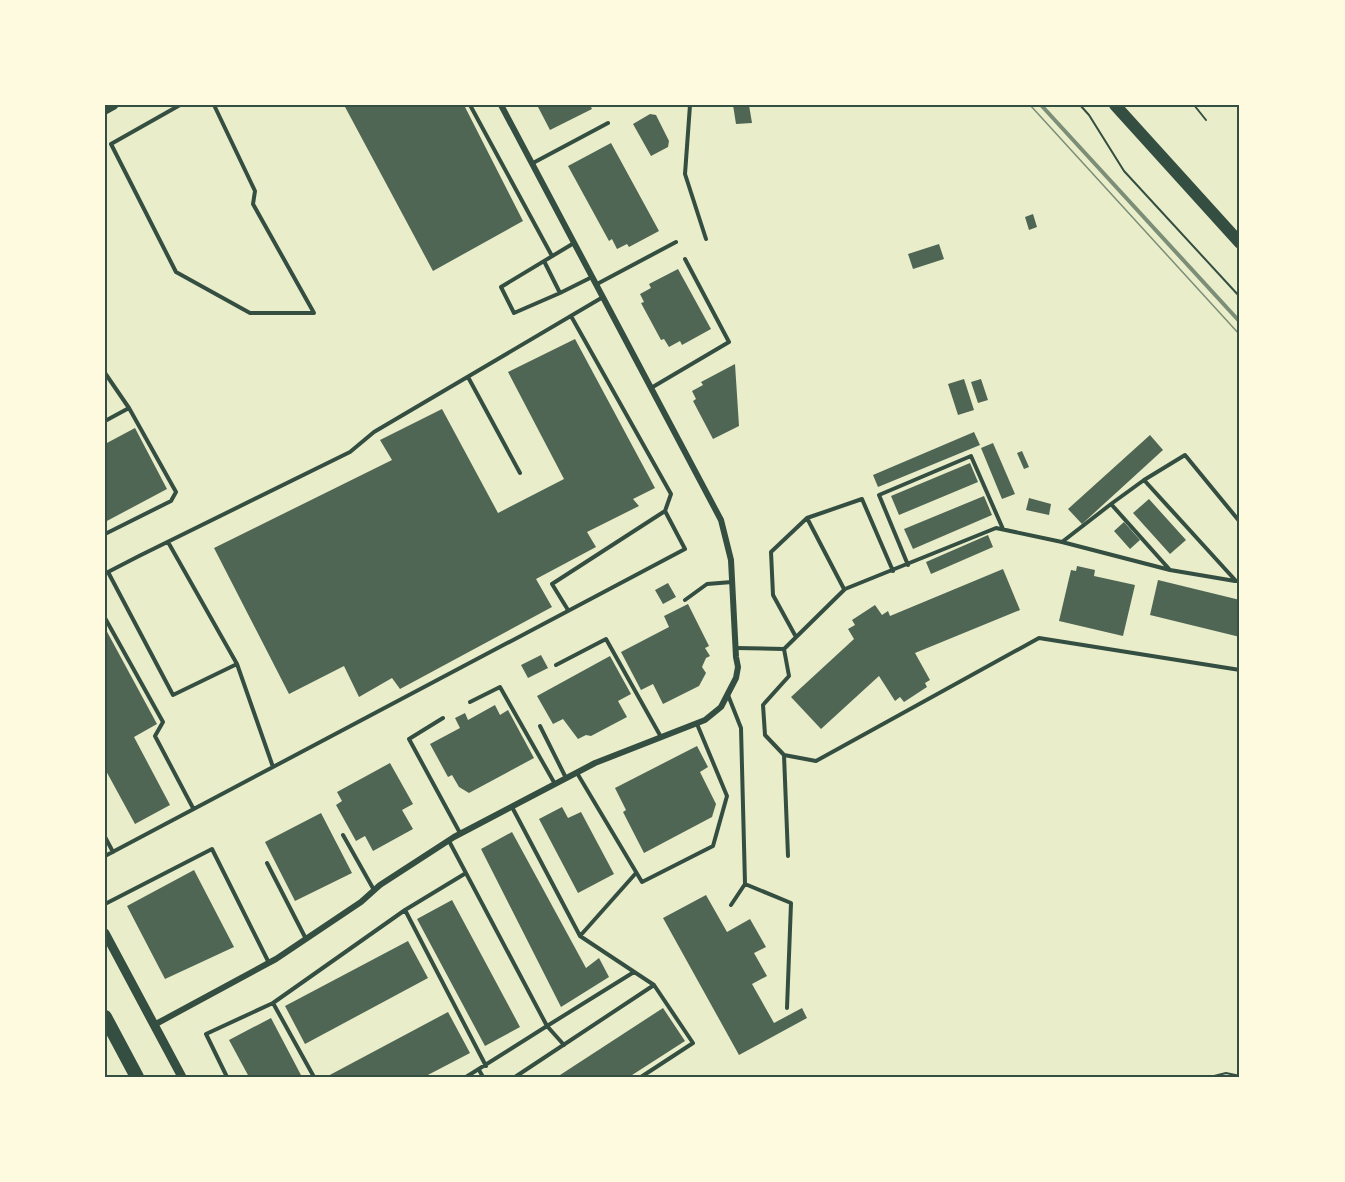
<svg xmlns="http://www.w3.org/2000/svg" width="1345" height="1182" font-family="Ubuntu,sans-serif">
	<rect width="100%" height="100%" fill="#e9edc9"/>
	<path fill="#4f6655" d="M 344,105 L 464,105 L 523,221 L 433,271 Z
		M 537,105 L 590,105 L 592,109 L 550,130 Z
		M 733,105 L 749,105 L 752,123 L 736,124 Z
		M 650,114 L 656,115 L 669,141 L 668,147 L 651,156 L 633,124 Z
		M 611,143 L 659,231 L 629,247 L 627,244 L 617,249 L 612,239 L 609,241 L 568,166 Z
		M 1033,214 L 1037,227 L 1029,230 L 1025,217 Z
		M 939,244 L 944,259 L 913,269 L 908,254 Z
		M 678,269 L 711,329 L 682,345 L 680,341 L 669,347 L 664,339 L 661,340 L 641,303 L 644,302 L 640,294 L 651,288 L 649,284 Z
		M 575,339 L 655,488 L 633,499 L 639,506 L 587,532 L 596,547 L 536,579 L 552,607 L 400,689 L 392,678 L 359,697 L 344,666 L 289,694 L 214,548 L 392,460 L 380,440 L 442,409 L 498,513 L 564,479 L 508,372 Z
		M 735,364 L 739,426 L 713,439 L 693,401 L 696,399 L 692,391 L 703,385 L 701,382 Z
		M 964,379 L 974,410 L 958,415 L 948,384 Z
		M 981,379 L 988,400 L 978,403 L 971,382 Z
		M 135,428 L 167,489 L 105,522 L 105,444 Z
		M 974,432 L 980,445 L 878,487 L 873,475 Z
		M 1150,435 L 1163,450 L 1082,524 L 1068,509 Z
		M 993,443 L 1015,494 L 1002,499 L 981,448 Z
		M 1022,451 L 1029,467 L 1024,469 L 1017,453 Z
		M 970,463 L 978,482 L 899,515 L 891,496 Z
		M 984,496 L 992,515 L 913,549 L 904,529 Z
		M 1029,498 L 1051,504 L 1049,515 L 1026,510 Z
		M 1149,499 L 1186,540 L 1170,554 L 1133,513 Z
		M 1124,522 L 1140,540 L 1130,549 L 1114,531 Z
		M 988,535 L 993,547 L 931,574 L 926,562 Z
		M 1077,566 L 1095,570 L 1094,576 L 1135,585 L 1123,636 L 1059,621 L 1071,570 L 1076,571 Z
		M 1003,569 L 1020,610 L 915,653 L 930,680 L 925,683 L 927,687 L 904,702 L 900,697 L 895,701 L 879,676 L 821,729 L 791,697 L 854,639 L 848,629 L 855,625 L 852,620 L 875,605 L 882,615 L 888,611 L 890,616 Z
		M 1158,580 L 1240,600 L 1240,637 L 1150,615 Z
		M 668,583 L 676,597 L 663,604 L 655,590 Z
		M 688,604 L 709,646 L 705,648 L 710,656 L 706,658 L 702,667 L 706,673 L 699,686 L 663,704 L 653,684 L 641,690 L 621,652 L 669,627 L 664,616 Z
		M 105,628 L 157,724 L 134,737 L 170,805 L 135,824 L 105,769 Z
		M 541,655 L 548,668 L 528,678 L 521,665 Z
		M 610,656 L 631,694 L 618,701 L 627,717 L 591,736 L 586,735 L 578,739 L 563,719 L 553,724 L 537,696 Z
		M 495,705 L 500,715 L 508,710 L 534,758 L 469,793 L 459,787 L 452,775 L 448,777 L 430,744 L 460,728 L 455,718 L 465,713 L 468,720 Z
		M 697,746 L 708,767 L 700,772 L 716,804 L 712,817 L 644,853 L 623,812 L 626,810 L 615,788 Z
		M 390,763 L 413,804 L 402,810 L 413,829 L 373,851 L 365,836 L 356,841 L 336,805 L 342,801 L 337,792 Z
		M 562,807 L 568,818 L 581,812 L 614,874 L 578,893 L 539,819 Z
		M 321,813 L 352,873 L 295,901 L 265,842 Z
		M 512,832 L 586,968 L 599,958 L 609,977 L 561,1007 L 481,849 Z
		M 194,870 L 234,947 L 165,979 L 127,906 Z
		M 706,895 L 727,932 L 750,919 L 766,947 L 754,953 L 767,976 L 752,984 L 774,1023 L 802,1008 L 807,1018 L 739,1055 L 663,918 Z
		M 452,900 L 520,1027 L 485,1046 L 417,919 Z
		M 408,941 L 428,978 L 305,1044 L 285,1006 Z
		M 663,1008 L 685,1041 L 629,1077 L 557,1077 Z
		M 448,1012 L 470,1053 L 424,1077 L 326,1077 Z
		M 271,1018 L 302,1077 L 249,1077 L 229,1040 Z"/>
	<g fill="none" stroke-linecap="round" stroke-linejoin="round">
		<path stroke="#344e41" stroke-width="2" d="M 1080,105 L 1089,115 L 1124,171 L 1240,297
			M 1194,105 L 1206,120
			M 1210,1077 L 1226,1073 L 1240,1076"/>
		<path stroke="#344e41" stroke-width="4" d="M 180,105 L 111,144 L 176,272 L 250,313 L 314,313 L 253,204 L 255,191 L 214,105
			M 470,105 L 552,256
			M 690,105 L 685,174 L 706,239
			M 533,163 L 608,123
			M 544,261 L 560,293 L 514,313 L 501,287 L 574,243
			M 597,284 L 676,242
			M 560,293 L 592,277
			M 571,316 L 671,494 L 665,511
			M 105,373 L 129,408 L 105,421
			M 468,377 L 520,473
			M 651,388 L 729,342 L 685,259
			M 1144,480 L 1111,504 L 1170,570 L 1235,581
			M 1111,504 L 1062,542 L 1170,570
			M 807,518 L 844,589
			M 1240,522 L 1185,455 L 1144,480 L 1236,581 L 1240,581
			M 105,534 L 171,501 L 176,492 L 129,408
			M 168,542 L 237,664 L 173,695 L 108,572 L 139,556 L 350,452 L 374,432 L 603,297
			M 908,565 L 879,495 L 971,456 L 1003,529
			M 685,600 L 707,584 L 732,582
			M 105,618 L 163,722 L 155,736 L 193,808
			M 796,637 L 773,595 L 771,552 L 807,518 L 862,499 L 893,571
			M 736,648 L 784,649 L 845,589 L 996,528 L 1062,542
			M 784,649 L 789,676 L 763,705 L 765,735 L 784,755 L 816,761 L 1039,638 L 1240,670
			M 556,665 L 606,639 L 661,737
			M 728,695 L 741,728 L 745,884 L 791,903 L 787,1008
			M 470,702 L 500,687 L 555,784
			M 443,718 L 409,739 L 460,833
			M 540,726 L 566,778
			M 784,755 L 788,856
			M 273,767 L 685,549 L 665,511 L 552,584 L 568,610
			M 577,773 L 642,882 L 713,846 L 727,796 L 697,724
			M 512,807 L 580,936 L 654,985 L 693,1043 L 641,1077
			M 343,835 L 374,890
			M 105,837 L 113,852
			M 449,841 L 547,1026 L 466,1077
			M 105,856 L 273,767 L 237,664
			M 267,863 L 306,939
			M 466,873 L 405,910 L 486,1066
			M 105,904 L 212,849 L 269,963
			M 731,905 L 745,884
			M 580,936 L 636,873
			M 273,1003 L 314,1077
			M 564,1045 L 547,1026 L 634,972
			M 479,1070 L 483,1077
			M 227,1077 L 206,1034 L 273,1003 L 405,910
			M 515,1077 L 654,985"/>
		<path stroke="#344e41" stroke-width="6" d="M 154,1025 L 276,959 L 361,902 L 380,885 L 454,837 L 595,763 L 705,720 L 721,707 L 736,678 L 738,667 L 736,657 L 731,560 L 721,520 L 501,105"/>
		<path stroke="#344e41" stroke-width="9" d="M 105,110 L 114,105
			M 105,933 L 182,1077"/>
		<path stroke="#344e41" stroke-width="12" d="M 1115,105 L 1240,243"/>
		<path stroke="#344e41" stroke-width="14" d="M 105,1017 L 137,1077"/>
		<path stroke="#7c8e77" stroke-width="1.5" d="M 1030,105 L 1240,335"/>
		<path stroke="#7c8e77" stroke-width="4" d="M 1041,105 L 1240,322"/>
	</g>
	<rect width="1345" height="1182" fill="none" stroke="#fefae0" stroke-width="213"/>
	<rect x="106" y="106" width="1132" height="970" fill="none" stroke="#344e41" stroke-width="2"/>
</svg>
